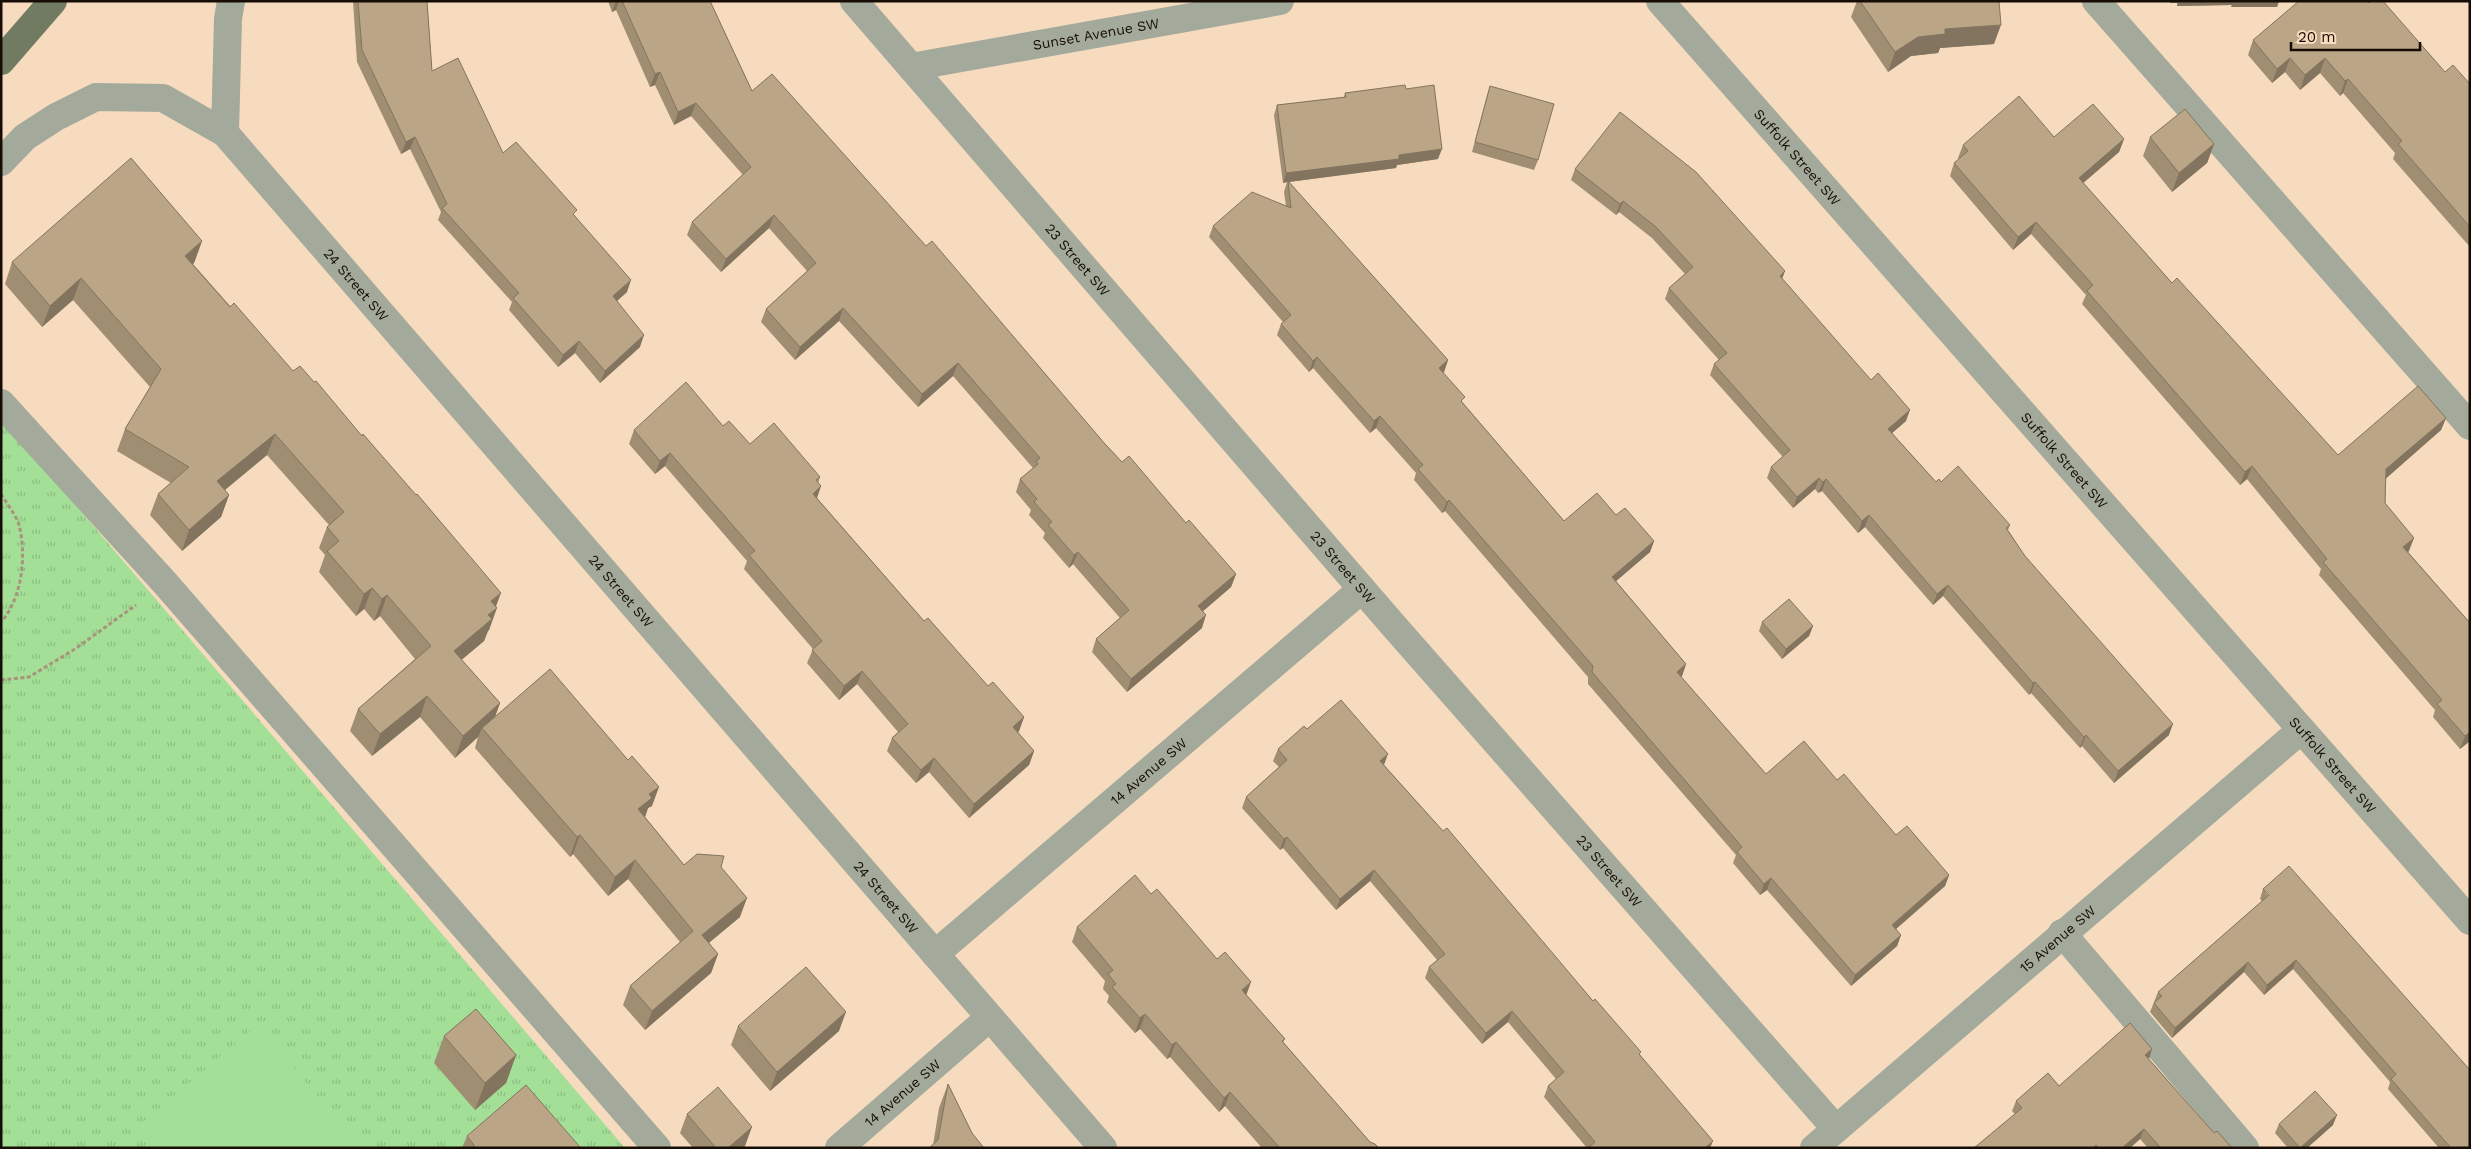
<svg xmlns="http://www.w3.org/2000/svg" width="2471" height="1149" font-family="'Work Sans',sans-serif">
	<defs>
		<pattern id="grass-tufts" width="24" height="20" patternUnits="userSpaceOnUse" patternTransform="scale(1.25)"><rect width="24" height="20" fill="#a3df97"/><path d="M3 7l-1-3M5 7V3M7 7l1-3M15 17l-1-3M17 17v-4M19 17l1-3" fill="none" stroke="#8cbe80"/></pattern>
	</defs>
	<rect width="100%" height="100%" fill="#f7dbbf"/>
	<path fill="url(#grass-tufts)" d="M 1,418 L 625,1148 L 1,1148 Z"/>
	<path fill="#a3df97" d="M 257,1025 L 361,1147 L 361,1148 L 163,1148 L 142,1123 Z"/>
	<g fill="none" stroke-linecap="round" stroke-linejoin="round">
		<path stroke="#a8937d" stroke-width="3" stroke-dasharray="4 2.5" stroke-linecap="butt" d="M 1,494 C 7,504 16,515 19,525 C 27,555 22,599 1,622
			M 1,680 L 29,677 L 75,649 L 136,605"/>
		<g stroke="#a3aa9b" stroke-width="28">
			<path id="s1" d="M 854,1 L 1393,625 L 1836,1129"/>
			<path id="s2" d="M 1660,1 L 2470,921"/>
			<path d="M 2096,1 L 2470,426"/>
			<path id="s3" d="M 911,67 L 1280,1"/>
			<path d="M 225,133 L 228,19 L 231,1"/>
			<path id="s4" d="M 1,162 L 25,137 L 56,117 L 96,97 L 163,98 L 225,133 L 1103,1148"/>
			<path d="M 1,403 L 165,583 L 657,1148"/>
			<path d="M 2062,933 L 2245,1148"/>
			<path id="s5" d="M 935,954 L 1362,589"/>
			<path id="s6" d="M 839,1148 L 989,1018"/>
			<path id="s7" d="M 1814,1148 L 2301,730"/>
		</g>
		<path stroke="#707b61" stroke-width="28" d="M 1,61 L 53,1"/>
	</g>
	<path fill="#a08e73" d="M 353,1 L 427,1 L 432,71 L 503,153 L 575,216 L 627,292 L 617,301 L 640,347 L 600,383 L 575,353 L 558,367 L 509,310 L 512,302 L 438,220 L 441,212 L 410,149 L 401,154 L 357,62 Z
		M 608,1 L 710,1 L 752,91 L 926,246 L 1105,444 L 1122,462 L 1186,523 L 1236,574 L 1231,587 L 1203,611 L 1202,628 L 1127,692 L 1092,652 L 1096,639 L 1120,618 L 1073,564 L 1069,568 L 1043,538 L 1045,533 L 1029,515 L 1031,510 L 1016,492 L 1020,479 L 1033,468 L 953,376 L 918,407 L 839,321 L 795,360 L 761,322 L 766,309 L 807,271 L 769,228 L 721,272 L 687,235 L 692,222 L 743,175 L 691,116 L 674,125 L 655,85 L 650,87 L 616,10 L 612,12 Z
		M 1857,1 L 1999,1 L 1994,44 L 1940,48 L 1938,53 L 1911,56 L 1888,72 L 1851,17 Z
		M 2170,1 L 2279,1 L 2277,7 L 2231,7 L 2232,5 L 2177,6 L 2177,3 L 2170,3 Z
		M 2253,40 L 2445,72 L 2470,84 L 2470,247 L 2393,159 L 2395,153 L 2343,93 L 2340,96 L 2320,73 L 2300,90 L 2285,72 L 2272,83 L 2248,55 Z
		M 1490,86 L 1538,160 L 1534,170 L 1472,152 L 1487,96 Z
		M 1406,89 L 1438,159 L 1397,165 L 1396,168 L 1289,182 L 1448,360 L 1444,372 L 1443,373 L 1463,403 L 1564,521 L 1616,515 L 1654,541 L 1650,552 L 1616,581 L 1686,664 L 1682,676 L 1681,677 L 1766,774 L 1837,780 L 1896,835 L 1949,875 L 1945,886 L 1896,929 L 1901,935 L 1897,946 L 1851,986 L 1767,890 L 1760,895 L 1733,863 L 1736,855 L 1588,684 L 1588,677 L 1445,511 L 1442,513 L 1414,480 L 1416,473 L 1376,428 L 1370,433 L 1313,368 L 1309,372 L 1277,335 L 1281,324 L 1283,322 L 1209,237 L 1213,226 L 1286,206 L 1284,192 L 1287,182 L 1283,183 L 1274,115 L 1277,105 L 1344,97 L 1345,93 Z
		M 2054,137 L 2124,139 L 2119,152 L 2083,183 L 2172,283 L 2338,455 L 2446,418 L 2441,430 L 2386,478 L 2385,503 L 2409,551 L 2408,552 L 2470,623 L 2470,741 L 2460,749 L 2433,717 L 2435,710 L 2319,575 L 2321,569 L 2247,479 L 2240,485 L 2082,304 L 2086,295 L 2031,234 L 2013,250 L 1950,176 L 1954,163 L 1959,159 L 1958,158 L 1963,145 Z
		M 2150,137 L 2214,144 L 2207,163 L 2172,192 L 2143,156 Z
		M 1575,169 L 1782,279 L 1906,421 L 1892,433 L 1936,482 L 1941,482 L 2010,525 L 2008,530 L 2025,556 L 2169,735 L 2114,783 L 2082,746 L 2080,748 L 2031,693 L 2029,695 L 1943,596 L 1933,605 L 1865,527 L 1858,533 L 1822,491 L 1818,493 L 1815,489 L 1793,508 L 1767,478 L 1771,467 L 1783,457 L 1710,375 L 1714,364 L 1719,360 L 1665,299 L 1669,288 L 1685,274 L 1652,238 L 1619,212 L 1616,215 L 1571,180 Z
		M 202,241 L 194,263 L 193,264 L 496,607 L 489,630 L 488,631 L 484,641 L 461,660 L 500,703 L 495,717 L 652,806 L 648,808 L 645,817 L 684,865 L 721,867 L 740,917 L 709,943 L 718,954 L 711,973 L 645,1030 L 623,1005 L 630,986 L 680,942 L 628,879 L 608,896 L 573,854 L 570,857 L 475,748 L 478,737 L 455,758 L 420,717 L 372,756 L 350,731 L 358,709 L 415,659 L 380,616 L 374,621 L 364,609 L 356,616 L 319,572 L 325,555 L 319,548 L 327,527 L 329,525 L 267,455 L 225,490 L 229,495 L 221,517 L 182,551 L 150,515 L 158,494 L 171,483 L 117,451 L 125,429 L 150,387 L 73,300 L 42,327 L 5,284 L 12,262 Z
		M 723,426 L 750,444 L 820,477 L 818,483 L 821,486 L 817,498 L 924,621 L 988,686 L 1024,717 L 1019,731 L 1018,732 L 1034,751 L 1029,765 L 969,818 L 929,772 L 916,783 L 887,751 L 892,738 L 898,732 L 857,684 L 839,700 L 807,663 L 813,649 L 744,569 L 747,561 L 665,466 L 655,474 L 629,444 L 634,430 Z
		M 1762,622 L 1813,626 L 1809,636 L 1782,659 L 1759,631 Z
		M 1307,729 L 1384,765 L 1593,1001 L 1640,1055 L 1710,1148 L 1587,1148 L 1544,1097 L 1548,1086 L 1556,1079 L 1508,1022 L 1482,1044 L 1425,978 L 1429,967 L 1437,960 L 1370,881 L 1336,910 L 1283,848 L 1280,850 L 1242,808 L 1246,797 L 1279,767 L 1273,761 L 1278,749 Z
		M 2263,889 L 2470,1148 L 2439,1148 L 2388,1089 L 2390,1082 L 2293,969 L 2264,995 L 2244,972 L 2172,1038 L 2150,1012 L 2158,992 L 2262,901 L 2260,899 Z
		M 1151,894 L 1247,996 L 1285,1039 L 1283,1042 L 1370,1142 L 1379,1148 L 1262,1148 L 1225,1106 L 1219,1112 L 1170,1057 L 1167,1059 L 1140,1029 L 1135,1033 L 1107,1002 L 1109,996 L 1103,989 L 1105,981 L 1072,942 L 1077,927 Z
		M 738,1026 L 839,1031 L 770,1091 L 731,1045 Z
		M 444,1036 L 516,1055 L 506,1083 L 475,1110 L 434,1063 Z
		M 2149,1059 L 2214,1133 L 2232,1148 L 2148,1148 L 2140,1139 L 2130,1148 L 1974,1148 L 2015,1114 L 2012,1111 L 2016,1101 L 2059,1086 Z
		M 948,1084 L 972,1133 L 933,1145 L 939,1108 Z
		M 687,1114 L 745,1146 L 743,1148 L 693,1148 L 680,1133 Z
		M 2279,1124 L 2333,1125 L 2307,1148 L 2288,1148 L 2275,1133 Z
		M 467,1136 L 579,1148 L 462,1148 Z"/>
	<path fill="#82745e" d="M 616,1 L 619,1 L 616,10 L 612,12 Z
		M 2171,1 L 2178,1 L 2177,3 L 2170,3 Z
		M 2179,1 L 2233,1 L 2232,5 L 2177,6 Z
		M 2234,1 L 2279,1 L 2277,7 L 2231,7 Z
		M 2001,25 L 1994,44 L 1940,48 L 1938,53 L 1911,56 L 1888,72 L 1895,52 L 1918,37 L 1945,29 Z
		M 2290,58 L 2285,72 L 2272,83 L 2277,69 Z
		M 2325,58 L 2320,73 L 2300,90 L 2305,75 Z
		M 660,72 L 655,85 L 650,87 L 655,74 Z
		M 2348,79 L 2343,93 L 2340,96 L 2345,81 Z
		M 696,103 L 691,116 L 674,125 L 678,112 Z
		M 415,137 L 410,149 L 401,154 L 406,142 Z
		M 2124,139 L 2119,152 L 2074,191 L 2079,178 Z
		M 2214,144 L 2207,163 L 2172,192 L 2179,173 Z
		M 1442,149 L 1438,159 L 1397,165 L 1396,168 L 1288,182 L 1288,181 L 1287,182 L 1283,183 L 1286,173 L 1399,155 Z
		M 1623,201 L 1619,212 L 1616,215 L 1620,204 Z
		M 774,215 L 769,228 L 721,272 L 726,259 Z
		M 2036,222 L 2031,234 L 2013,250 L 2018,237 Z
		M 202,241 L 194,263 L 178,277 L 185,256 Z
		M 1785,271 L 1781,282 L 1780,276 Z
		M 81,278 L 73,300 L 42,327 L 50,306 Z
		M 631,280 L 627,292 L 609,308 L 613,296 Z
		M 843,308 L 839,321 L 795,360 L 800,347 Z
		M 644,335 L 640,347 L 600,383 L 605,371 Z
		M 579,341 L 575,353 L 558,367 L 563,355 Z
		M 1317,357 L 1313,368 L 1309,372 L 1313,361 Z
		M 1448,360 L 1444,372 L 1435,380 L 1439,368 Z
		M 958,363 L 953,376 L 918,407 L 922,394 Z
		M 1910,410 L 1906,421 L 1884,440 L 1888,429 Z
		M 1380,416 L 1376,428 L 1370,433 L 1374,421 Z
		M 2446,418 L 2441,430 L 2382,482 L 2386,469 Z
		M 275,434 L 267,455 L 209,503 L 217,481 Z
		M 670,453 L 665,466 L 655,474 L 660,461 Z
		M 2252,466 L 2247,479 L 2240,485 L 2245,472 Z
		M 1819,478 L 1815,489 L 1793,508 L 1797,497 Z
		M 1826,479 L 1822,491 L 1818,493 L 1823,482 Z
		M 821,486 L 816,500 L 813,494 Z
		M 229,495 L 221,517 L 182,551 L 189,530 Z
		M 1449,500 L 1445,511 L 1442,513 L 1447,502 Z
		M 1869,515 L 1865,527 L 1858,533 L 1862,521 Z
		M 2414,538 L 2409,551 L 2399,560 L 2403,547 Z
		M 1654,541 L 1650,552 L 1608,588 L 1612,577 Z
		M 1078,552 L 1073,564 L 1069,568 L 1074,555 Z
		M 1236,574 L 1231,587 L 1194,619 L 1198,606 Z
		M 1948,585 L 1943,596 L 1933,605 L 1937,594 Z
		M 372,588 L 364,609 L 356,616 L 364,594 Z
		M 501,593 L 495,609 L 497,608 L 489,630 L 488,631 L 484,641 L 446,673 L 454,651 L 491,601 Z
		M 387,595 L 380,616 L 374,621 L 382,599 Z
		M 1206,615 L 1202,628 L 1127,692 L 1131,679 Z
		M 1813,626 L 1809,636 L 1782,659 L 1786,649 Z
		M 1686,664 L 1682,676 L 1673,683 L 1677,672 Z
		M 862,671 L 857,684 L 839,700 L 844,686 Z
		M 2035,682 L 2031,693 L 2029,695 L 2033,683 Z
		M 427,696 L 420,717 L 372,756 L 380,734 Z
		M 500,703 L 492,725 L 482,728 L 478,737 L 455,758 L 463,736 Z
		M 1024,717 L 1019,731 L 1008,740 L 1013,727 Z
		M 2173,724 L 2169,735 L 2114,783 L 2118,771 Z
		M 2470,732 L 2470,741 L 2460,749 L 2465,736 Z
		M 2086,735 L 2082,746 L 2080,748 L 2084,737 Z
		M 1034,751 L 1029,765 L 969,818 L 974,804 Z
		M 1388,754 L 1384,765 L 1380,761 Z
		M 934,758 L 929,772 L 916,783 L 921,770 Z
		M 659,787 L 652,806 L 648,808 L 645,817 L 638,809 L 649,794 Z
		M 580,835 L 573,854 L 570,857 L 577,837 Z
		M 1287,837 L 1283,848 L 1280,850 L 1284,839 Z
		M 635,860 L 628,879 L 608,896 L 615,877 Z
		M 1374,870 L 1370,881 L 1336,910 L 1340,899 Z
		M 1949,875 L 1945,886 L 1888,936 L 1892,925 Z
		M 1771,878 L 1767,890 L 1760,895 L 1764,884 Z
		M 747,898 L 740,917 L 695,954 L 702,935 Z
		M 1901,935 L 1897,946 L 1851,986 L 1855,975 Z
		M 718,954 L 711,973 L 645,1030 L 652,1011 Z
		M 2296,960 L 2293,969 L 2264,995 L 2267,985 Z
		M 2248,962 L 2244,972 L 2172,1038 L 2175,1028 Z
		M 1251,982 L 1246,996 L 1242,990 Z
		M 1512,1011 L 1508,1022 L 1482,1044 L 1486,1033 Z
		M 846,1012 L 839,1031 L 770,1091 L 777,1072 Z
		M 1145,1014 L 1140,1029 L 1135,1033 L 1140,1018 Z
		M 1176,1042 L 1170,1057 L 1167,1059 L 1172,1045 Z
		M 2152,1049 L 2149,1059 L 2145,1055 Z
		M 516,1055 L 506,1083 L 475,1110 L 485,1083 Z
		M 1230,1092 L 1225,1106 L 1219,1112 L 1224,1098 Z
		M 2337,1115 L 2333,1125 L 2307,1148 L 2300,1148 Z
		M 752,1127 L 745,1146 L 743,1148 L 728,1148 Z
		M 2144,1129 L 2140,1139 L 2130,1148 L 2122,1148 Z
		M 1713,1141 L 1710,1148 L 1705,1148 Z"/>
	<path fill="#baa586" stroke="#82745e" d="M 358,1 L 427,1 L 432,71 L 458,58 L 503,153 L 516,142 L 577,210 L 573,214 L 631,280 L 613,296 L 644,335 L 605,371 L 579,341 L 563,355 L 513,298 L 519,293 L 442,208 L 447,204 L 415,137 L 406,142 L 362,50 Z
		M 622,1 L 710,1 L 752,91 L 772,74 L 926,246 L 932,241 L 1105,444 L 1122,462 L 1129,456 L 1186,523 L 1189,520 L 1236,574 L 1198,606 L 1206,615 L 1131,679 L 1096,639 L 1129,610 L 1078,552 L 1074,555 L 1048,525 L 1052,522 L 1034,502 L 1037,499 L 1020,479 L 1038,464 L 1036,461 L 1040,458 L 958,363 L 922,394 L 843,308 L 800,347 L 766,309 L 816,263 L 774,215 L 726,259 L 692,222 L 751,167 L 696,103 L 678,112 L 660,72 L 655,74 Z
		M 1860,1 L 1999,1 L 2001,25 L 1945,29 L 1945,34 L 1918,37 L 1895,52 Z
		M 2299,1 L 2367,1 L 2369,3 L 2371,1 L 2383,1 L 2445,72 L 2453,65 L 2470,84 L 2470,227 L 2398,144 L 2402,141 L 2348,79 L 2345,81 L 2325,58 L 2305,75 L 2290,58 L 2277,69 L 2253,40 Z
		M 1405,85 L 1406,89 L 1434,85 L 1442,149 L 1399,155 L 1399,159 L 1286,173 L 1277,105 L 1346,97 L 1345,93 Z
		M 1490,86 L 1554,104 L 1538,160 L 1475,142 Z
		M 2019,96 L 2054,137 L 2093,104 L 2124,139 L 2079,178 L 2172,283 L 2177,278 L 2338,455 L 2418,386 L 2446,418 L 2386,469 L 2385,503 L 2414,538 L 2403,547 L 2470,623 L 2470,732 L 2465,736 L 2437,704 L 2442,700 L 2323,562 L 2327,559 L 2252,466 L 2245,472 L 2087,291 L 2093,285 L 2036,222 L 2018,237 L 1954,163 L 1968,151 L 1963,145 Z
		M 2185,109 L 2214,144 L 2179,173 L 2150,137 Z
		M 1620,112 L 1696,172 L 1785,271 L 1780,276 L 1871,380 L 1878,373 L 1910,410 L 1888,429 L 1936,482 L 1939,479 L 1941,482 L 1958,466 L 2010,525 L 2006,528 L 2025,556 L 2173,724 L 2118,771 L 2086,735 L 2084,737 L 2035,682 L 2033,683 L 1948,585 L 1937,594 L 1869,515 L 1862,521 L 1826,479 L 1823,482 L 1819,478 L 1797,497 L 1771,467 L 1790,450 L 1714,364 L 1727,353 L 1669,288 L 1693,267 L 1656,227 L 1623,201 L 1620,204 L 1575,169 Z
		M 131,158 L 202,241 L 185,256 L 230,307 L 234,303 L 293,371 L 300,366 L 314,382 L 316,381 L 362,436 L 363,434 L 416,495 L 417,494 L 501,593 L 491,601 L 497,608 L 488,615 L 492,619 L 454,651 L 500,703 L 463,736 L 427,696 L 380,734 L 358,709 L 431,646 L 387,595 L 382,599 L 372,588 L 364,594 L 327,551 L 339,541 L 327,527 L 344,512 L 275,434 L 217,481 L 229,495 L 189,530 L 158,494 L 189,467 L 125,429 L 161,369 L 81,278 L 50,306 L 12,262 Z
		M 1288,181 L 1448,360 L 1439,368 L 1465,397 L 1461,401 L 1564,521 L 1597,493 L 1616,515 L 1625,508 L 1654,541 L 1612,577 L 1686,664 L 1677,672 L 1766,774 L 1804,741 L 1837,780 L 1844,774 L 1896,835 L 1907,826 L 1949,875 L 1892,925 L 1901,935 L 1855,975 L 1771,878 L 1764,884 L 1737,852 L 1742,847 L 1592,672 L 1593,666 L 1449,500 L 1447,502 L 1418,469 L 1423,465 L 1380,416 L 1374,421 L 1317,357 L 1313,361 L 1281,324 L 1291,315 L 1213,226 L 1252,192 L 1291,208 Z
		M 686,382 L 723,426 L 729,421 L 750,444 L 774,423 L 820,477 L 816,480 L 821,486 L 813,494 L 924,621 L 928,618 L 988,686 L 993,682 L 1024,717 L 1013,727 L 1034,751 L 974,804 L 934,758 L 921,770 L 892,738 L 908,724 L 862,671 L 844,686 L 812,650 L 822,641 L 749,555 L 755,551 L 670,453 L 660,461 L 634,430 Z
		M 1789,599 L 1813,626 L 1786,649 L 1762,622 Z
		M 550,669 L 628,760 L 632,756 L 659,787 L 649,794 L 652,798 L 638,809 L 684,865 L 697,854 L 724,856 L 721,867 L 747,898 L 702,935 L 718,954 L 652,1011 L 630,986 L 693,931 L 635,860 L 615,877 L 580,835 L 577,837 L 482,728 Z
		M 1341,700 L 1388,754 L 1380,761 L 1443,831 L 1447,828 L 1593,1001 L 1595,999 L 1641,1052 L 1639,1054 L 1713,1141 L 1705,1148 L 1588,1148 L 1595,1142 L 1548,1086 L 1564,1072 L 1512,1011 L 1486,1033 L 1429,967 L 1445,954 L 1374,870 L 1340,899 L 1287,837 L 1284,839 L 1246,797 L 1287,760 L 1278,749 L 1304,726 L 1307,729 Z
		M 2289,866 L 2470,1070 L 2470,1148 L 2451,1148 L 2391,1079 L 2396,1074 L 2296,960 L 2267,985 L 2248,962 L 2175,1028 L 2154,1003 L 2162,996 L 2158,992 L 2269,895 L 2263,889 Z
		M 1135,875 L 1151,894 L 1157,889 L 1217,959 L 1225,952 L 1251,982 L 1242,990 L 1285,1039 L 1282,1041 L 1370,1142 L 1375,1144 L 1379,1148 L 1280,1148 L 1230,1092 L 1224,1098 L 1176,1042 L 1172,1045 L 1145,1014 L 1140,1018 L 1112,987 L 1116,984 L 1108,974 L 1113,970 L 1077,927 Z
		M 806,967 L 846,1012 L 777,1072 L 738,1026 Z
		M 476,1009 L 516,1055 L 485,1083 L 444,1036 Z
		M 2130,1023 L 2152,1049 L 2145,1055 L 2214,1133 L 2217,1131 L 2232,1148 L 2161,1148 L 2144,1129 L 2122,1148 L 2098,1148 L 2096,1145 L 2093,1148 L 1974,1148 L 2022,1108 L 2016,1101 L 2048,1073 L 2059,1086 Z
		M 948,1084 L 972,1133 L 984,1148 L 929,1148 L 938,1140 Z
		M 526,1085 L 580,1147 L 579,1148 L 476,1148 L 467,1136 Z
		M 718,1087 L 752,1127 L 728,1148 L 716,1148 L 687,1114 Z
		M 2315,1091 L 2337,1115 L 2300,1148 L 2279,1124 Z"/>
	<g text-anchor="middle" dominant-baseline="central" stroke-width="5" stroke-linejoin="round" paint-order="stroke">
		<g font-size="14" fill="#160d04" stroke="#f7dbbf">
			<text stroke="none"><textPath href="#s3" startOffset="188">Sunset Avenue SW</textPath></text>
			<text stroke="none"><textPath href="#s2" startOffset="208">Suffolk Street SW</textPath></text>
			<text stroke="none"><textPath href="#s1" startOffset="342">23 Street SW</textPath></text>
			<text stroke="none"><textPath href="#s4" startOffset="455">24 Street SW</textPath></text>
			<text stroke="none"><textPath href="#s2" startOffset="612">Suffolk Street SW</textPath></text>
			<text stroke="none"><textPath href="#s1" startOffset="748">23 Street SW</textPath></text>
			<text stroke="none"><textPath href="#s4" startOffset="860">24 Street SW</textPath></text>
			<text stroke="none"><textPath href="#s2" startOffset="1018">Suffolk Street SW</textPath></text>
			<text stroke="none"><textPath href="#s5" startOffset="281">14 Avenue SW</textPath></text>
			<text stroke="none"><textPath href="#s1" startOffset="1152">23 Street SW</textPath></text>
			<text stroke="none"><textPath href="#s4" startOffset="1265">24 Street SW</textPath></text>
			<text stroke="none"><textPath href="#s7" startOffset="321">15 Avenue SW</textPath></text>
			<text stroke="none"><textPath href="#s6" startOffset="84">14 Avenue SW</textPath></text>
		</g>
	</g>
	<rect width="2471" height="1149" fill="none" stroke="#160d04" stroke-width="5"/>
	<path d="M2291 42v8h129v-8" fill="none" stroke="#160d04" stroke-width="2.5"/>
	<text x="2298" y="42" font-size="15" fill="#160d04" stroke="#f7dbbf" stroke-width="4" paint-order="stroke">20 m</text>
</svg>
